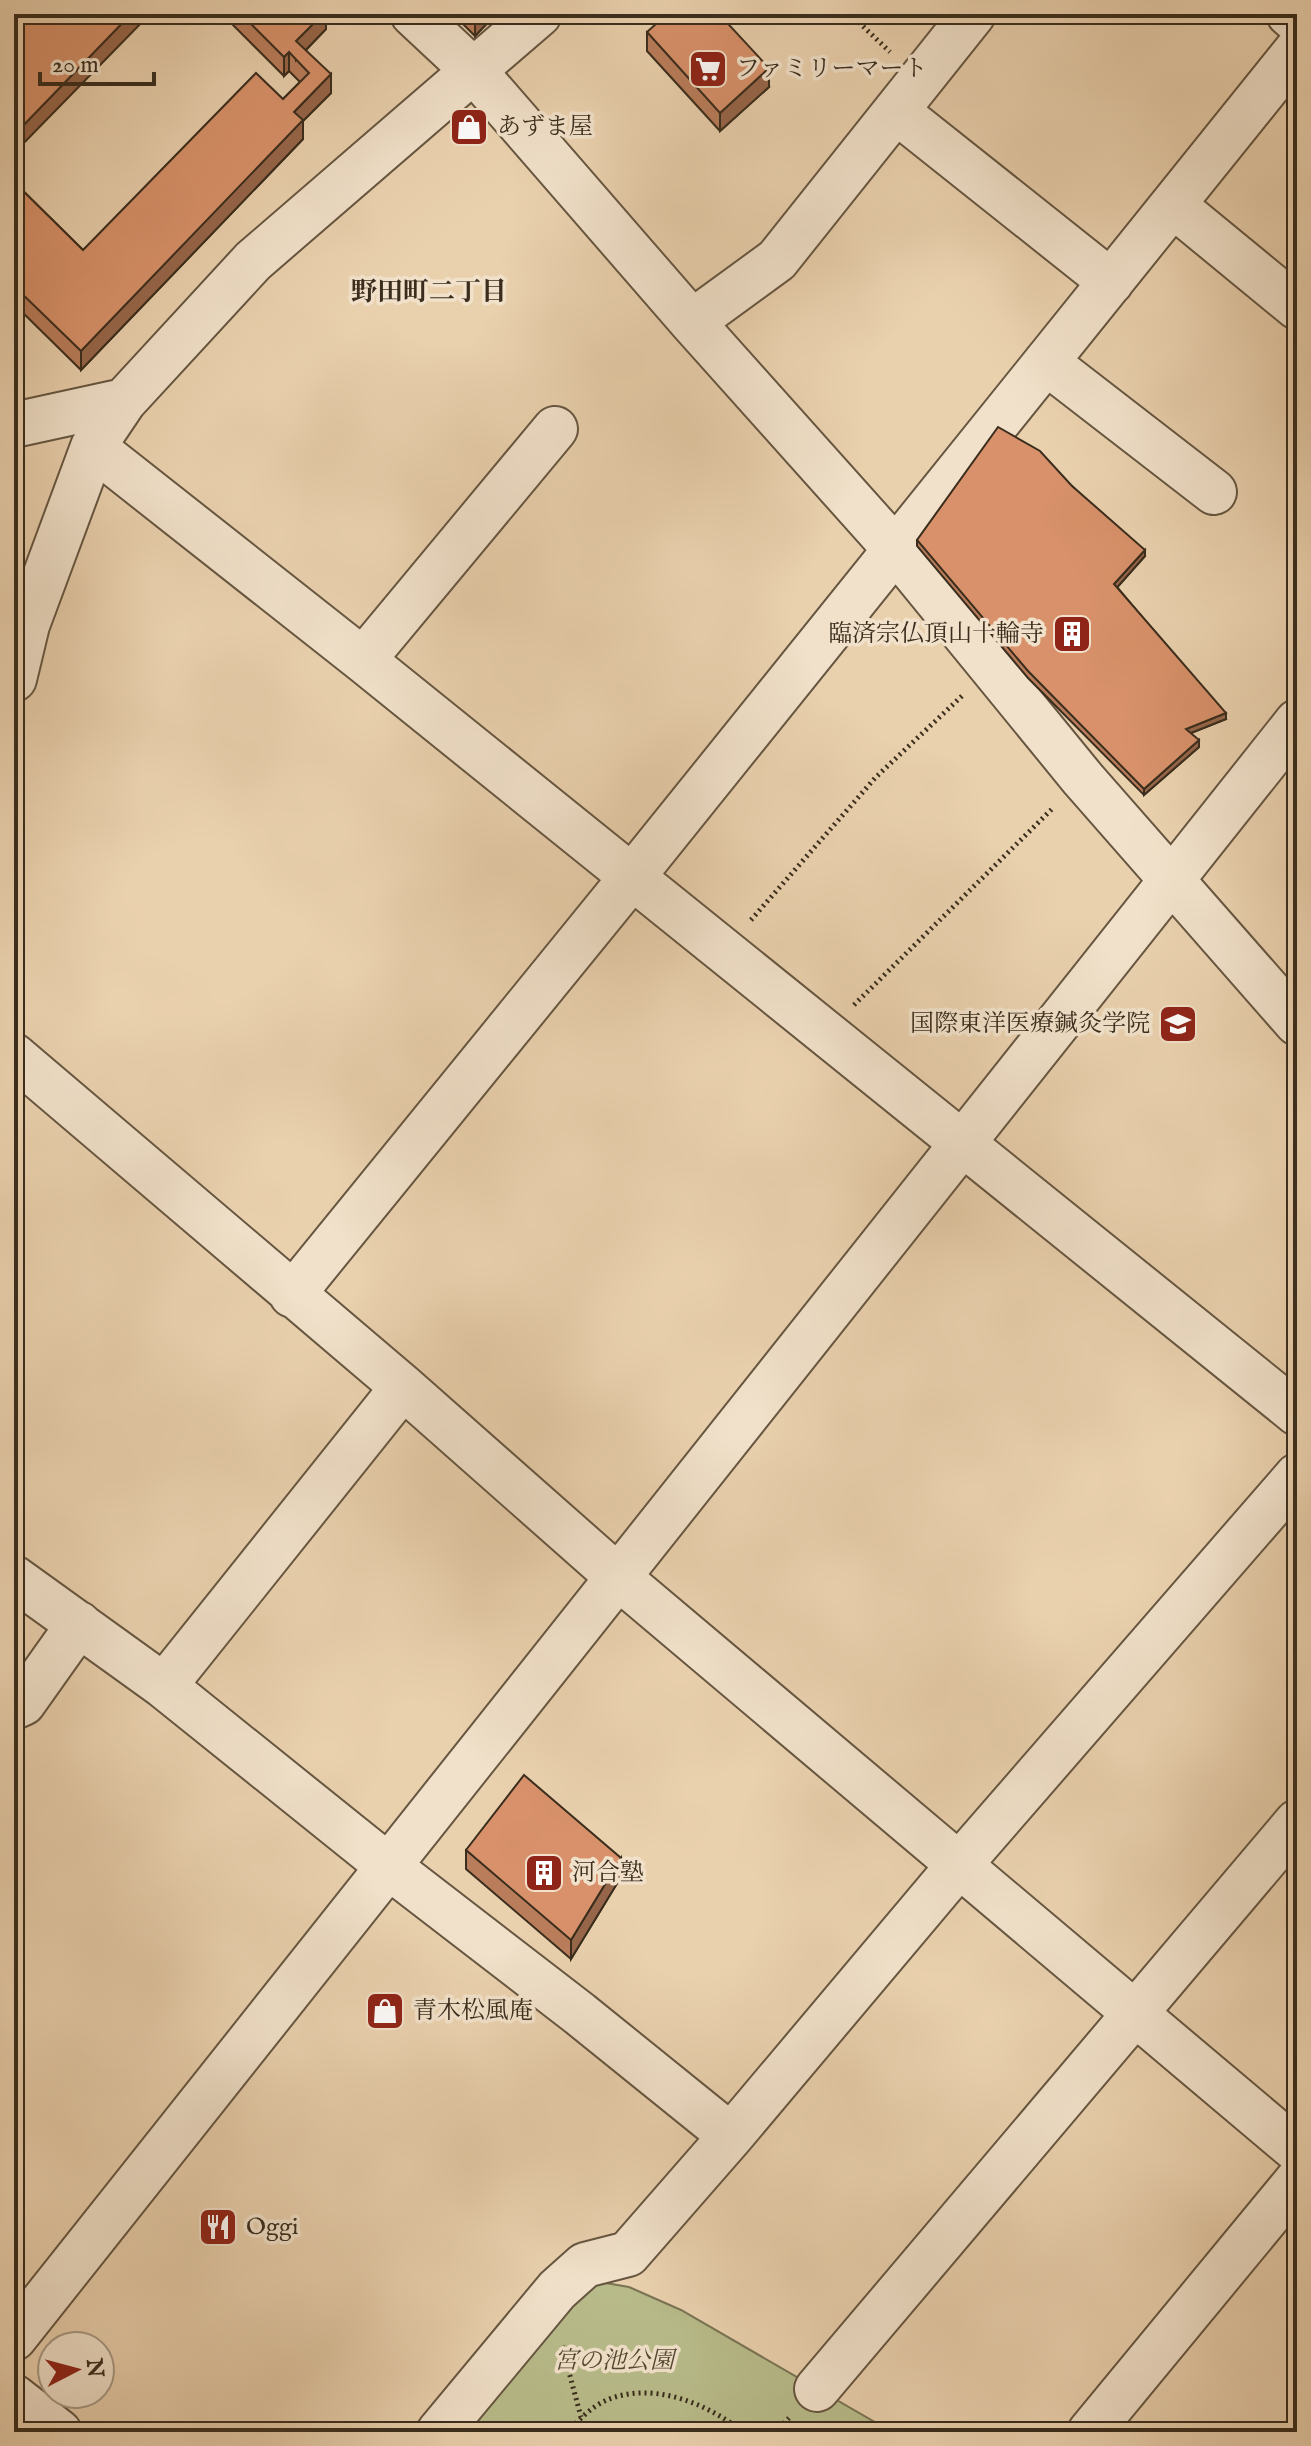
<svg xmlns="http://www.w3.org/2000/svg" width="1311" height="2446" font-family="'IM FELL English','Noto Serif JP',serif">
	<rect width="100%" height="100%" fill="#ead1ae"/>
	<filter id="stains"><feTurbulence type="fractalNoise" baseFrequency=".0025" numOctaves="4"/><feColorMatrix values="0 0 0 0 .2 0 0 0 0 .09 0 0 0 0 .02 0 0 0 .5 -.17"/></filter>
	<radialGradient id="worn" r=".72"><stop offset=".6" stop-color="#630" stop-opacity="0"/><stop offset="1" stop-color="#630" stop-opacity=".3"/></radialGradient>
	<path fill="#b8bb8a" stroke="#797454" stroke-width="2" d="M 594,2281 L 629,2287 L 681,2310 L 892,2432 L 462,2432 Z"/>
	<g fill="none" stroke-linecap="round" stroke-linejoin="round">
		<g stroke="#665641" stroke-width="48">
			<path id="minor" d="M 413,14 L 474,71 L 692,322 L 896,550 L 1083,779 L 1297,1023
				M 1289,14 L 1297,21
				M 896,111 L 1111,282
				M 1173,205 L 1297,307
				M 692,322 L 777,260 L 973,14
				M 1046,362 L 1214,492
				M 14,425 L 124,401
				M 93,447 L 363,660 L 1297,1413
				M 363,660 L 555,429
				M 14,679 L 27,625 L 93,447 L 124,401 L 253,261 L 539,14
				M 14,1056 L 403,1387 L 618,1577 L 1297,2150
				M 292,1295 L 632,877 L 1297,50
				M 14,1578 L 164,1686 L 388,1866 L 580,2014 L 731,2136
				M 164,1686 L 403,1387
				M 14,1707 L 23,1703 L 79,1624
				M 14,2338 L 1297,722
				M 817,2389 L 1297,1822
				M 14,2397 L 59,2432
				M 439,2432 L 557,2290 L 585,2265 L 628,2254 L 731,2136 L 959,1865 L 1297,1476
				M 1090,2432 L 1297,2181"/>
		</g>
		<path stroke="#3a2d1d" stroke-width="5" stroke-dasharray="2 4" stroke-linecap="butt" d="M 850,14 L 890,52
			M 751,920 L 876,777 L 963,695
			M 854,1005 L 1054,807
			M 562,2346 L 581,2417
			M 567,2432 C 578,2421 592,2406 607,2400 C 652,2381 707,2403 743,2432
			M 775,2432 L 789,2418"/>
		<use href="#minor" stroke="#f1e1ca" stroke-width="44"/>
	</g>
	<path fill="#ba7d5b" stroke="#3a2d1d" stroke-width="2" d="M 222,14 L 326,14 L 326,29 L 306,50 L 331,93 L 303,121 L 303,139 L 81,370 L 14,304 L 14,182 L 83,250 L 283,99 L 300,82 L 289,71 L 284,76 Z
		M 453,14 L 496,14 L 475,36 Z
		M 647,32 L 769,87 L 720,131 L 647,51 Z
		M 1072,486 L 1145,556 L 1117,587 L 1226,719 L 1191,733 L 1199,747 L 1144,795 L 1028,678 L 917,546 L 917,540 Z
		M 466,1850 L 621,1877 L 571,1959 L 466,1869 Z"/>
	<path fill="#97664a" stroke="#3a2d1d" stroke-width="2" d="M 131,14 L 150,14 L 14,153 L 14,135 Z
		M 323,14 L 326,14 L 326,29 L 296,60 L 296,41 Z
		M 483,14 L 496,14 L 475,36 L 475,23 Z
		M 289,52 L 289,71 L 284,76 L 284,57 Z
		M 769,68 L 769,87 L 720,131 L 720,113 Z
		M 331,74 L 331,93 L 303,121 L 303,139 L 81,370 L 81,351 L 294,112 Z
		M 1145,550 L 1145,556 L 1114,591 L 1114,584 Z
		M 1226,713 L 1226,719 L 1186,735 L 1186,729 Z
		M 1199,740 L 1199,747 L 1144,795 L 1144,789 Z
		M 621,1858 L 621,1877 L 571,1959 L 571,1940 Z"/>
	<path fill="#d8916a" stroke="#3a2d1d" stroke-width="2" d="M 28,14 L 131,14 L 14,135 L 14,29 Z
		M 241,14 L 323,14 L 296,41 L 331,74 L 294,112 L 303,120 L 81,351 L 14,286 L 14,182 L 83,250 L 256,73 L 283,99 L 309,73 L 289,52 L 284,57 Z
		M 466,14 L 483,14 L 475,23 Z
		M 667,14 L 719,14 L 769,68 L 720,113 L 647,32 Z
		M 998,427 L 1040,451 L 1072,486 L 1145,550 L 1114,584 L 1226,713 L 1186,729 L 1199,740 L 1144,789 L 1028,671 L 917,540 Z
		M 524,1775 L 621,1858 L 571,1940 L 466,1850 Z"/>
	<defs>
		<g id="supermarket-square" transform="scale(2)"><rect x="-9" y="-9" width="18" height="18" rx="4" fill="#8f2418" stroke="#f1e1ca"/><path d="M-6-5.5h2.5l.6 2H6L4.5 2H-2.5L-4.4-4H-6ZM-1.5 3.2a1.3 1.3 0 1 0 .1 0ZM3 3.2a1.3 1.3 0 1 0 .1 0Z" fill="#fff"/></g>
		<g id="shop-square" transform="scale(2)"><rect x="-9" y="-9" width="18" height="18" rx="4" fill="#8f2418" stroke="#f1e1ca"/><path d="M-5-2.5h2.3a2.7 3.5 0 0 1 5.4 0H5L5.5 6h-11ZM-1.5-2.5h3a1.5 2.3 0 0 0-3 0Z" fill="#fff"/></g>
		<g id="building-square" transform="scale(2)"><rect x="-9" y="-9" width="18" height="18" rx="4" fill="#8f2418" stroke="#f1e1ca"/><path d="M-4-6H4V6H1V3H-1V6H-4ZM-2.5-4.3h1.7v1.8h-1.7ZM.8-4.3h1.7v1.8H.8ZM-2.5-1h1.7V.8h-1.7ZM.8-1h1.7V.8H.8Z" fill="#fff"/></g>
		<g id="school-square" transform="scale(2)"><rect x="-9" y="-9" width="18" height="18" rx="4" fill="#8f2418" stroke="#f1e1ca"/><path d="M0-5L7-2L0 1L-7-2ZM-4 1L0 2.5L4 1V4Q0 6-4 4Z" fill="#fff"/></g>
		<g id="restaurant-square" transform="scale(2)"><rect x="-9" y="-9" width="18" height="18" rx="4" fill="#8f2418" stroke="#f1e1ca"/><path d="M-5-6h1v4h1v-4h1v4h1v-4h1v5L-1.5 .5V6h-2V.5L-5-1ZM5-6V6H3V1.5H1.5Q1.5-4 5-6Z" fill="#fff"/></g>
	</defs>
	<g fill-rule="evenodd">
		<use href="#supermarket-square" x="708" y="69"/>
		<use href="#shop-square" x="469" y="127"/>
		<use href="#building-square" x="1072" y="634"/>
		<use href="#school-square" x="1178" y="1024"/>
		<use href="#building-square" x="544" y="1873"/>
		<use href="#shop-square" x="385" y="2011"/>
		<use href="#restaurant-square" x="218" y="2227"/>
	</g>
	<g text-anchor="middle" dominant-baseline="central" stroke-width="7" stroke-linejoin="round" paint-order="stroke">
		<g font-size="24" fill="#3a2d1d" stroke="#f1e1ca" text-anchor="start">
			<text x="736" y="69">ファミリーマート</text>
			<text x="497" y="127">あずま屋</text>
			<text x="1044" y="634" text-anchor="end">臨済宗仏頂山十輪寺</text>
			<text x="1150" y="1024" text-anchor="end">国際東洋医療鍼灸学院</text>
			<text x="572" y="1873">河合塾</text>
			<text x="413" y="2011">青木松風庵</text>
			<text x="246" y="2227">Oggi</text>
		</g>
		<g font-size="24" font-style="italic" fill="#534933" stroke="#f1e1ca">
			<text x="614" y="2361">宮の池公園</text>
		</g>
		<g font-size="26" font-weight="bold" fill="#3a2d1d" stroke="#f1e1ca">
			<text x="429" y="292">野田町二丁目</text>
		</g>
	</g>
	<rect width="1311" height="2446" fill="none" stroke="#ead1ae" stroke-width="48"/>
	<rect x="16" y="16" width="1279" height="2414" fill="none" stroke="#3a2d1d" stroke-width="4"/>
	<rect x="24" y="24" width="1263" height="2398" fill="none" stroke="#3a2d1d" stroke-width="2"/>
	<g transform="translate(76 2370) rotate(84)"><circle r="38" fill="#f1e1ca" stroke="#a89985" stroke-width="2"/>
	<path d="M0-6L14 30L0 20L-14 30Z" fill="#8f2418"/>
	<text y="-12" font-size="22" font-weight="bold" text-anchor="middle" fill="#3a2d1d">N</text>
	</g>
	<path d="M40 72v12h114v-12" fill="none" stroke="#3a2d1d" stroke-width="4"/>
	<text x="52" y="72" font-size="24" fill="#3a2d1d" stroke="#f1e1ca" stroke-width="6" paint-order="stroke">20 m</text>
	<rect width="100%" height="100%" filter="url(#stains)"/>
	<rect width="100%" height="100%" fill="url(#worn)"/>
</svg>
